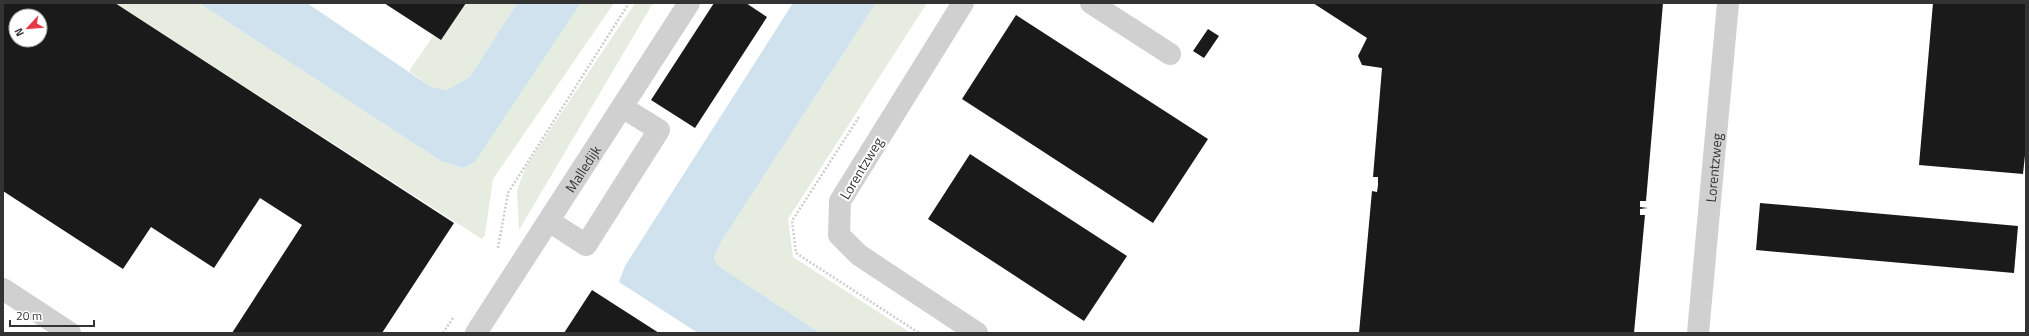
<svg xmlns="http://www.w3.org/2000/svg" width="2029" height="336" font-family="'Titillium Web',sans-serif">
	<rect width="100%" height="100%" fill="#fff"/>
	<path fill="#e6ecdf" d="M 115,3 L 199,3 L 441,161 L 463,168 L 475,162 L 581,3 L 614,3 L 493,179 L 485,235 L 482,239 Z
		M 456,3 L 517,3 L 470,77 L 455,86 L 447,90 L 431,87 L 409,71 Z
		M 635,3 L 653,3 L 519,230 L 517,190 L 526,166 Z
		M 876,3 L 927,3 L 788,219 L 793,257 L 911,333 L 820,333 L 717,265 L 714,257 L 721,242 Z"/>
	<path fill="#cfe2ee" d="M 199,3 L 307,3 L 431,87 L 447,90 L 470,77 L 517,3 L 581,3 L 475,162 L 463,168 L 441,161 Z
		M 793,3 L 876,3 L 721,242 L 714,257 L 717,265 L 820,333 L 698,333 L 619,282 L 625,266 Z"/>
	<path fill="#1a1a1a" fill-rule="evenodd" d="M 3,3 L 115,3 L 454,223 L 382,333 L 232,333 L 302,225 L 260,198 L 214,268 L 151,227 L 123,269 L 3,191 ZM 16,16 L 40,16 L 40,40 L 16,40 Z
		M 384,3 L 466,3 L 441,40 Z
		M 714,3 L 746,3 L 767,17 L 695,128 L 651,100 Z
		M 1313,3 L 1663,3 L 1646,201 L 1640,201 L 1640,207 L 1648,208 L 1640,209 L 1640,215 L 1645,215 L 1634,333 L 1359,333 L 1372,191 L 1377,192 L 1378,185 L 1378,177 L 1373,177 L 1382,68 L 1362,65 L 1358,56 L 1367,38 Z
		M 1933,3 L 2026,3 L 2026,146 L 2023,174 L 1919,165 Z
		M 1016,15 L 1208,139 L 1153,223 L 962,99 Z
		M 1208,29 L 1219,36 L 1204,58 L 1193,51 Z
		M 970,154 L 1127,256 L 1084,321 L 928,219 Z
		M 1760,203 L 2018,226 L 2014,273 L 1756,250 Z
		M 592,290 L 659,333 L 564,333 Z"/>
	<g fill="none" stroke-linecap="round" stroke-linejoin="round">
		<path stroke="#cdcdcd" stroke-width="2.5" stroke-dasharray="2 2" stroke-linecap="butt" d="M 859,117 L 792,221 L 796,253 L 919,333
			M 498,248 L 508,193 L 629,3
			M 443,333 L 453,318"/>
		<g stroke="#d0d0d0" stroke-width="22">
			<path d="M 963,3 L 840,201 L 839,235 L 859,255 L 977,333"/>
			<path d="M 1091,3 L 1170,54"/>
			<path d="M 549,221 L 586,245 L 659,130 L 622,107"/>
			<path d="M 3,289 L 70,333"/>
			<path id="s1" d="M 476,333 L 689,3"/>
			<path id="s2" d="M 1698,333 L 1728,3"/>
		</g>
	</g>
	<g text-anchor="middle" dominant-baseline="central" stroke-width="4" stroke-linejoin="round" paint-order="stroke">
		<g font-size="14" fill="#333" stroke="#fff">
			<text stroke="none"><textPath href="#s1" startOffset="196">Malledijk</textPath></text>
			<text transform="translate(861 168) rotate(-59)">Lorentzweg</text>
			<text stroke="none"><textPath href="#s2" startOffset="166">Lorentzweg</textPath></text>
		</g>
	</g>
	<rect width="2029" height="336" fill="none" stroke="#333333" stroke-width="8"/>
	<g transform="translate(28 28) rotate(244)"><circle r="19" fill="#ffffff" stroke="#adadad"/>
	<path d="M0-3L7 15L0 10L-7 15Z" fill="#e63946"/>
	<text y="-6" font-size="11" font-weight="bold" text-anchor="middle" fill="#333333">N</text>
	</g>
	<path d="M10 320v6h84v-6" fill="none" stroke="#333333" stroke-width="2"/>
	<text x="16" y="320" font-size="12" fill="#333333" stroke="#ffffff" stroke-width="3" paint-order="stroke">20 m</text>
</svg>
